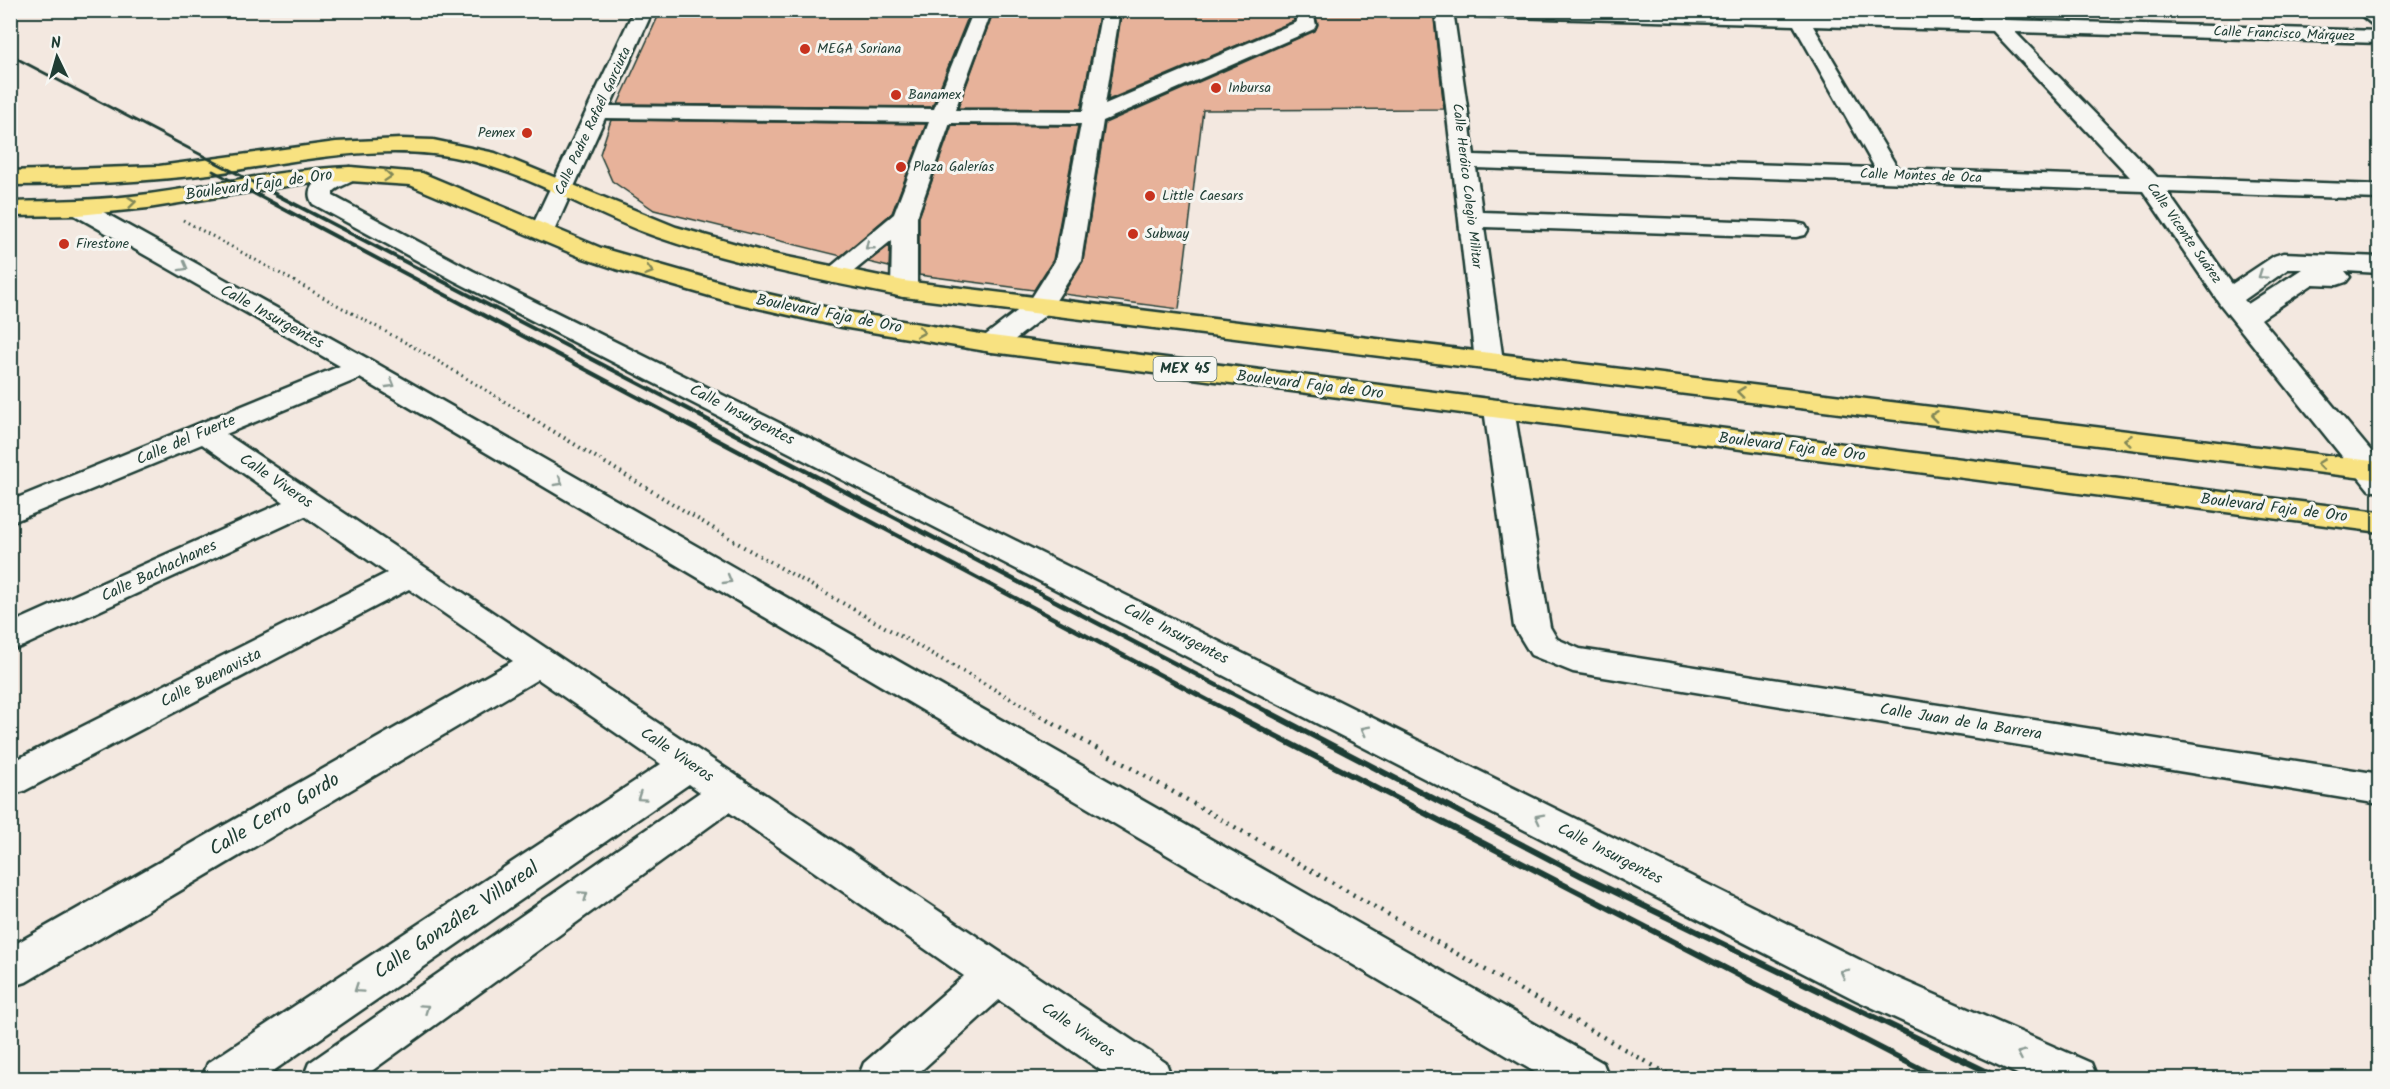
<svg xmlns="http://www.w3.org/2000/svg" width="2390" height="1089" font-family="Kalam,sans-serif">
	<rect width="100%" height="100%" fill="#f3e8e0"/>
	<filter id="ink" filterUnits="userSpaceOnUse"><feTurbulence type="fractalNoise" baseFrequency=".0167" numOctaves="2"/><feDisplacementMap in="SourceGraphic" scale="12" xChannelSelector="R" yChannelSelector="G"/><feConvolveMatrix kernelMatrix="1 2 1 2 8 2 1 2 1" color-interpolation-filters="sRGB"/></filter>
	<g filter="url(#ink)">
		<path fill="#e7b29a" stroke="#1f3d34" stroke-width="1.5" d="M 661,10 L 971,10 L 932,107 L 618,104 Z
			M 994,10 L 1100,10 L 1081,109 L 958,108 Z
			M 1122,10 L 1292,10 L 1294,21 L 1108,100 Z
			M 1314,10 L 1433,10 L 1444,109 L 1203,110 L 1179,309 L 1063,294 L 1083,261 L 1105,123 L 1315,31 L 1318,24 Z
			M 611,120 L 926,124 L 892,213 L 841,256 L 654,210 L 612,181 L 600,154 Z
			M 952,125 L 1078,126 L 1053,260 L 1034,290 L 919,275 L 919,217 Z
			M 890,245 L 889,267 L 868,262 Z"/>
		<g fill="none" stroke-linecap="round" stroke-linejoin="round">
			<g stroke="#1f3d34" stroke-width="5">
				<path id="minor" d="M 634,10 L 653,10 L 610,106 L 934,109 L 974,10 L 992,10 L 955,110 L 1083,111 L 1102,10 L 1120,10 L 1105,104 L 1297,22 L 1294,10 L 1312,10 L 1316,25 L 1314,29 L 1103,121 L 1081,261 L 1048,313 L 1002,350 L 992,352 L 982,350 L 978,344 L 982,338 L 1029,302 L 1055,261 L 1081,124 L 950,123 L 917,217 L 917,289 L 913,295 L 904,297 L 895,295 L 891,289 L 892,240 L 843,280 L 834,283 L 825,280 L 821,275 L 894,214 L 929,122 L 605,118 L 554,231 L 551,236 L 542,238 L 533,236 L 530,231 Z
					M 1435,10 L 1453,10 L 1474,155 L 1875,168 L 1794,25 L 1469,16 L 1462,14 L 1460,10 L 1675,10 L 1982,20 L 1980,16 L 1982,12 C 1993,9 1996,13 2004,20 L 2380,31 L 2380,43 L 2015,32 L 2157,177 L 2380,185 L 2380,199 L 2167,192 L 2232,284 L 2274,256 L 2283,253 L 2380,257 L 2380,273 L 2345,271 L 2350,277 L 2346,282 L 2337,285 L 2313,284 L 2261,319 L 2380,462 L 2380,492 L 2369,490 L 2220,304 L 2143,191 L 1476,168 L 1482,212 L 1796,223 L 1805,225 L 1808,230 L 1805,235 L 1796,237 L 1484,227 L 1503,361 L 1499,367 L 1489,369 L 1479,367 L 1475,361 ZM 1813,26 L 1993,31 L 2130,177 L 1898,169 ZM 2288,269 L 2302,269 L 2248,304 L 2244,300 Z
					M 2355,10 L 2377,10 L 2380,12 L 2380,27 L 2373,25 Z
					M 350,167 L 358,169 L 361,174 C 355,183 341,184 333,192 L 333,196 L 473,271 L 1888,974 L 2091,1063 L 2097,1078 L 2026,1078 L 1856,1000 L 455,281 L 313,204 C 298,182 335,171 350,167 Z
					M 79,201 L 87,203 L 372,361 L 1603,1063 L 1609,1078 L 1545,1078 L 360,378 L 226,434 L 1166,1063 L 1172,1078 L 1112,1078 L 999,1000 L 913,1078 L 858,1078 L 864,1063 L 964,976 L 729,812 L 362,1078 L 303,1078 L 309,1063 L 700,792 L 689,784 L 263,1078 L 202,1078 L 208,1063 L 661,764 L 538,679 L 26,982 L 10,987 L 10,947 L 513,661 L 409,589 L 24,791 L 10,795 L 10,763 L 387,573 L 305,516 L 23,646 L 10,650 L 10,624 L 284,502 L 202,444 L 10,523 L 10,501 L 340,366 L 71,213 L 67,208 L 71,203 Z
					M 1499,400 L 1509,403 L 1514,409 L 1550,627 L 1557,639 L 1580,649 L 2380,774 L 2380,804 L 1573,672 L 1531,655 L 1514,627 L 1484,409 L 1489,403 Z"/>
			</g>
			<g stroke="#1f3d34" stroke-width="5">
				<path id="major" d="M 401,139 L 433,140 L 495,153 L 676,227 L 768,253 L 904,281 L 2380,462 L 2380,480 L 904,297 C 821,280 737,265 657,237 C 583,211 513,162 433,154 C 358,146 283,164 209,174 C 143,182 77,185 10,185 L 10,171 L 159,166 L 336,142 Z
					M 350,167 L 422,173 L 601,248 L 741,288 L 842,311 L 992,336 L 2380,512 L 2380,532 L 992,352 L 842,327 L 727,301 L 616,269 L 583,258 L 410,185 L 350,181 L 312,182 L 148,208 L 79,215 L 10,216 L 10,202 C 57,201 103,200 149,194 C 216,185 282,169 350,167 Z"/>
			</g>
			<path stroke="#1f3d34" stroke-width="3" stroke-dasharray="1.5 4" stroke-linecap="butt" d="M 183,220 L 428,355 L 530,417"/>
			<path stroke="#1f3d34" stroke-width="4" stroke-dasharray="1.5 4.5" stroke-linecap="butt" d="M 528,416 L 744,547 L 1036,713"/>
			<path stroke="#1f3d34" stroke-width="4.5" stroke-dasharray="2 6" stroke-linecap="butt" d="M 1033,712 L 1675,1078"/>
			<use href="#minor" fill="#f6f6f2" fill-rule="evenodd"/>
			<use href="#major" fill="#f8e281" fill-rule="evenodd"/>
			<path stroke="#1f3d34" stroke-width="3" d="M 10,55 L 257,184
				M 213,171 L 238,184"/>
			<path stroke="#1f3d34" stroke-width="4" d="M 235,183 L 675,417
				M 254,183 L 703,417"/>
			<path stroke="#1f3d34" stroke-width="4.5" d="M 672,416 L 1232,713
				M 700,416 L 1270,713"/>
			<path stroke="#1f3d34" stroke-width="6" d="M 1229,712 L 1938,1078
				M 1268,712 L 1582,876 L 2000,1078"/>
		</g>
		<defs><path id="oneway-chevron" d="M-2-3.5L2.5 0L-2 3.5" fill="none" stroke-width="1.6" stroke-linecap="round" stroke-linejoin="round" transform="scale(1.5)"/></defs>
		<g stroke="#818757">
			<use href="#oneway-chevron" transform="translate(388 176) rotate(5)"/>
			<use href="#oneway-chevron" transform="translate(132 202) rotate(-6)"/>
			<use href="#oneway-chevron" transform="translate(649 271) rotate(16)"/>
			<use href="#oneway-chevron" transform="translate(921 332) rotate(10)"/>
			<use href="#oneway-chevron" transform="translate(1741 392) rotate(-173)"/>
			<use href="#oneway-chevron" transform="translate(1934 416) rotate(-173)"/>
			<use href="#oneway-chevron" transform="translate(2128 440) rotate(-173)"/>
			<use href="#oneway-chevron" transform="translate(2321 464) rotate(-173)"/>
		</g>
		<g stroke="#8a9a93">
			<use href="#oneway-chevron" transform="translate(869 246) rotate(141)"/>
			<use href="#oneway-chevron" transform="translate(184 267) rotate(29)"/>
			<use href="#oneway-chevron" transform="translate(2262 275) rotate(146)"/>
			<use href="#oneway-chevron" transform="translate(391 384) rotate(30)"/>
			<use href="#oneway-chevron" transform="translate(559 482) rotate(30)"/>
			<use href="#oneway-chevron" transform="translate(728 580) rotate(30)"/>
			<use href="#oneway-chevron" transform="translate(1365 730) rotate(-153)"/>
			<use href="#oneway-chevron" transform="translate(641 797) rotate(146)"/>
			<use href="#oneway-chevron" transform="translate(1539 818) rotate(-153)"/>
			<use href="#oneway-chevron" transform="translate(584 895) rotate(-35)"/>
			<use href="#oneway-chevron" transform="translate(1844 973) rotate(-153)"/>
			<use href="#oneway-chevron" transform="translate(358 989) rotate(146)"/>
			<use href="#oneway-chevron" transform="translate(425 1008) rotate(-35)"/>
			<use href="#oneway-chevron" transform="translate(2021 1054) rotate(-156)"/>
		</g>
	</g>
	<g fill="#c8321e" stroke="#f6f6f2" stroke-width="2">
		<circle cx="805" cy="49" r="6"/>
		<circle cx="1216" cy="88" r="6"/>
		<circle cx="896" cy="95" r="6"/>
		<circle cx="527" cy="133" r="6"/>
		<circle cx="901" cy="167" r="6"/>
		<circle cx="1150" cy="196" r="6"/>
		<circle cx="1133" cy="234" r="6"/>
		<circle cx="64" cy="244" r="6"/>
	</g>
	<g text-anchor="middle" dominant-baseline="central" stroke-width="6" stroke-linejoin="round" paint-order="stroke">
		<g font-size="14" fill="#1f3d34" stroke="#f6f6f2">
			<text transform="translate(2284 34) rotate(2)">Calle Francisco Márquez</text>
			<text transform="translate(593 121) rotate(-65)">Calle Padre Rafaél Garciuta</text>
			<text transform="translate(1921 176) rotate(2)">Calle Montes de Oca</text>
			<text transform="translate(1467 186) rotate(83)">Calle Heróico Colegio Militar</text>
			<text transform="translate(2184 233) rotate(55)">Calle Vicente Suárez</text>
		</g>
		<g font-size="14" fill="#1f3d34" stroke="#f6f6f2" text-anchor="start">
			<text x="817" y="49">MEGA Soriana</text>
			<text x="1228" y="88">Inbursa</text>
			<text x="908" y="95">Banamex</text>
			<text x="515" y="133" text-anchor="end">Pemex</text>
			<text x="913" y="167">Plaza Galerías</text>
			<text x="1162" y="196">Little Caesars</text>
			<text x="1145" y="234">Subway</text>
			<text x="76" y="244">Firestone</text>
		</g>
		<rect fill="#f6f6f2" stroke="#60746d" stroke-width="1.5" x="1153.5" y="357" width="63" height="24" rx="4.5"/>
		<g font-size="15" font-weight="bold" fill="#1f3d34">
			<text x="1185" y="369">MEX 45</text>
		</g>
		<g font-size="16" fill="#1f3d34" stroke="#f6f6f2">
			<text transform="translate(259 185) rotate(-8)">Boulevard Faja de Oro</text>
			<text transform="translate(829 314) rotate(11)">Boulevard Faja de Oro</text>
			<text transform="translate(272 317) rotate(29)">Calle Insurgentes</text>
			<text transform="translate(1310 385) rotate(7)">Boulevard Faja de Oro</text>
			<text transform="translate(742 415) rotate(27)">Calle Insurgentes</text>
			<text transform="translate(186 440) rotate(-23)">Calle del Fuerte</text>
			<text transform="translate(1792 447) rotate(7)">Boulevard Faja de Oro</text>
			<text transform="translate(276 481) rotate(34)">Calle Viveros</text>
			<text transform="translate(2274 508) rotate(7)">Boulevard Faja de Oro</text>
			<text transform="translate(159 571) rotate(-25)">Calle Bachachanes</text>
			<text transform="translate(1176 634) rotate(27)">Calle Insurgentes</text>
			<text transform="translate(211 678) rotate(-27)">Calle Buenavista</text>
			<text transform="translate(1961 722) rotate(9)">Calle Juan de la Barrera</text>
			<text transform="translate(677 755) rotate(34)">Calle Viveros</text>
			<text transform="translate(1610 854) rotate(27)">Calle Insurgentes</text>
			<text transform="translate(1078 1030) rotate(34)">Calle Viveros</text>
		</g>
		<g font-size="20" fill="#1f3d34" stroke="#f6f6f2">
			<text transform="translate(275 815) rotate(-30)">Calle Cerro Gordo</text>
			<text transform="translate(457 921) rotate(-34)">Calle González Villareal</text>
		</g>
	</g>
	<rect width="2390" height="1089" fill="none" stroke="#f6f6f2" stroke-width="36"/>
	<rect x="18" y="18" width="2354" height="1053" fill="none" stroke="#1f3d34" stroke-width="2" filter="url(#ink)"/>
	<g transform="translate(57 57) rotate(355)" stroke="#f6f6f2" stroke-width="4.5" paint-order="stroke">
	<path d="M0-4.5L10 22L0 15L-10 22Z" fill="#1f3d34"/>
	<text y="-9" font-size="16" font-weight="bold" text-anchor="middle" fill="#1f3d34">N</text>
	</g>
</svg>
